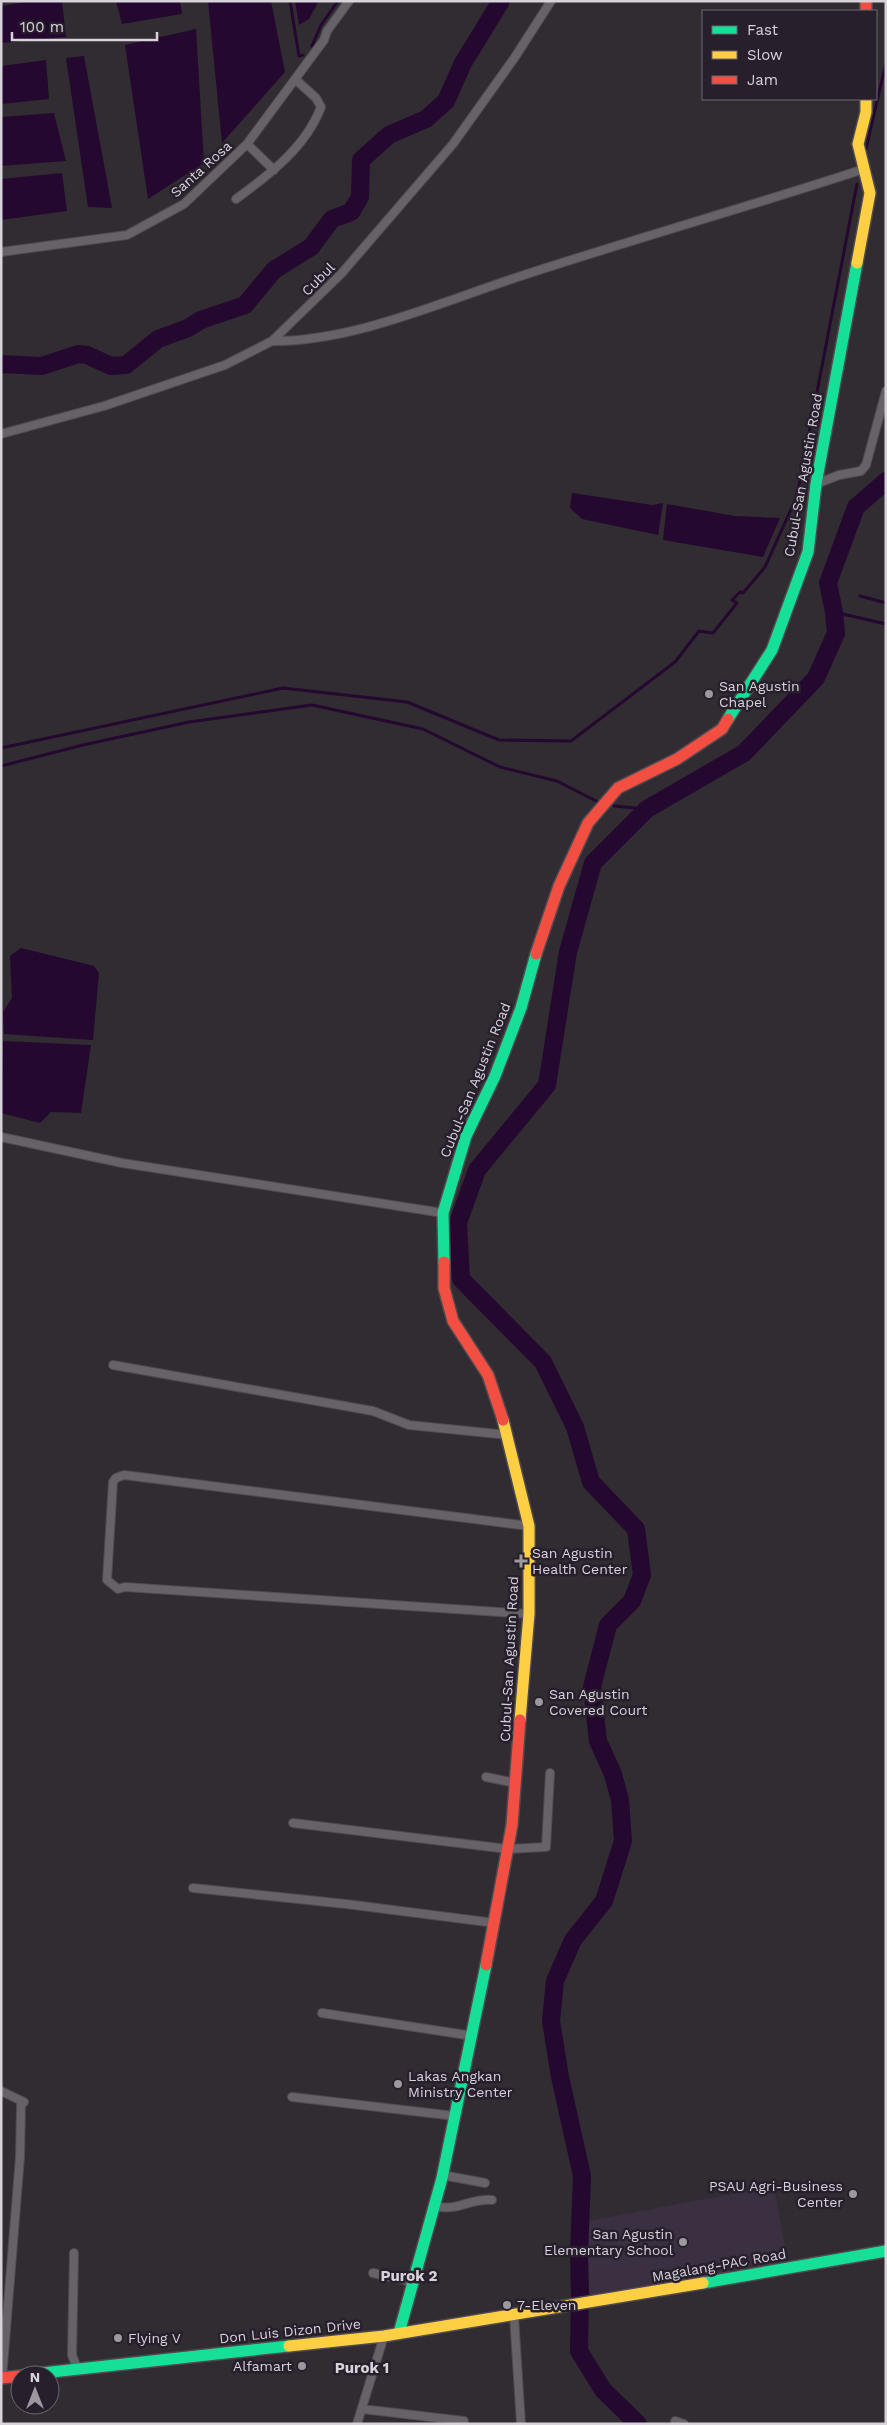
<svg xmlns="http://www.w3.org/2000/svg" width="887" height="2425" font-family="'Work Sans',sans-serif">
	<rect width="100%" height="100%" fill="#302c32"/>
	<path fill="#3b3041" d="M 774,2186 L 788,2262 L 591,2298 L 577,2223 Z"/>
	<path fill="#250830" d="M 32,1 L 62,1 L 66,37 L 1,43 L 1,6 Z
		M 116,1 L 180,1 L 182,14 L 122,24 Z
		M 208,1 L 271,1 L 285,72 L 222,143 Z
		M 295,1 L 319,1 L 309,19 L 299,25 Z
		M 196,29 L 204,163 L 148,199 L 125,45 Z
		M 84,56 L 112,208 L 88,207 L 66,58 Z
		M 46,60 L 49,99 L 1,104 L 1,66 Z
		M 54,113 L 66,161 L 1,166 L 1,117 Z
		M 62,173 L 67,211 L 1,220 L 1,179 Z
		M 572,493 L 652,505 L 663,503 L 658,535 L 582,519 L 570,508 Z
		M 667,504 L 735,516 L 780,518 L 763,557 L 663,540 Z
		M 21,948 L 94,966 L 99,973 L 93,1040 L 4,1034 L 3,1012 L 12,998 L 10,956 Z
		M 3,1041 L 91,1045 L 81,1113 L 51,1112 L 40,1123 L 1,1113 Z"/>
	<g fill="none" stroke-linecap="round" stroke-linejoin="round">
		<path stroke="#250830" stroke-width="3" d="M 290,1 L 299,56 L 303,55
			M 312,46 L 321,25 L 338,1
			M 865,153 L 886,63
			M 860,596 L 886,603
			M 834,612 L 886,624
			M 1,748 L 283,688 L 407,702 L 499,740 L 571,741 L 675,662 L 699,631 L 713,633 L 737,603 L 732,600 L 740,592 L 743,593 L 765,567 L 797,496 L 857,184
			M 1,766 L 83,745 L 189,722 L 312,705 L 423,729 L 500,767 L 557,781 L 598,802
			M 614,806 L 647,809"/>
		<path stroke="#250830" stroke-width="18" d="M 1,364 L 42,366 L 78,354 L 87,355 L 111,366 L 126,365 L 158,339 L 188,328 L 201,320 L 245,305 L 274,270 L 311,247 L 332,219 L 351,212 L 360,197 L 361,160 L 389,135 L 426,119 L 446,101 L 463,63 L 501,1
			M 638,2424 L 603,2390 L 579,2351 L 580,2293 L 579,2254 L 582,2176 L 560,2077 L 551,2021 L 555,1981 L 573,1940 L 604,1901 L 623,1841 L 620,1800 L 613,1774 L 598,1741 L 592,1687 L 608,1625 L 632,1601 L 642,1575 L 636,1529 L 591,1482 L 575,1427 L 543,1362 L 461,1279 L 458,1223 L 477,1170 L 547,1085 L 568,952 L 593,863 L 647,809 L 744,753 L 816,678 L 836,633 L 834,612 L 828,583 L 856,507 L 886,481"/>
		<g stroke="#4e4a50" stroke-width="10">
			<path id="street" d="M 247,144 L 274,170
				M 236,199 C 269,175 306,147 321,107 L 316,98 L 295,79
				M 1,252 L 127,235 L 184,204 L 247,144 L 324,40 L 327,31 L 349,1
				M 272,341 C 354,342 446,300 524,275 C 637,238 751,206 864,169
				M 1,434 L 104,406 L 225,365 L 272,341 L 341,274 L 453,144 L 515,57 L 551,1
				M 816,484 L 839,475 L 861,471 L 866,465 L 886,391
				M 1,1137 L 122,1163 L 443,1213
				M 113,1365 L 373,1411 L 409,1425 L 508,1435
				M 529,1526 L 124,1475 L 116,1478 L 113,1482 L 107,1580 L 118,1589 L 125,1587 L 529,1614
				M 486,1777 L 516,1783
				M 293,1823 L 508,1849 L 546,1847 L 550,1773
				M 193,1888 L 346,1904 L 495,1923
				M 322,2013 L 473,2036
				M 1,2091 L 24,2102 L 21,2105 L 20,2157 L 2,2378
				M 292,2097 L 455,2116
				M 442,2175 L 485,2183
				M 433,2206 C 458,2212 470,2198 492,2200
				M 74,2253 L 72,2355 L 77,2368
				M 373,2273 L 413,2282
				M 514,2316 L 521,2424
				M 362,2409 L 464,2421
				M 675,2421 L 684,2424
				M 357,2424 L 384,2336"/>
		</g>
		<g stroke="#4e4a50" stroke-width="14">
			<path id="fast" d="M 728,719 L 772,650 L 808,552 L 816,484 L 857,263
				M 444,1262 L 443,1213 L 466,1136 L 495,1076 L 521,1008 L 536,954
				M 703,2283 L 886,2251
				M 399,2333 L 442,2178 L 486,1965
				M 24,2375 L 289,2346"/>
		</g>
		<g stroke="#4e4a50" stroke-width="14">
			<path id="slow" d="M 857,263 L 870,193 L 858,144 L 866,112 L 866,99
				M 503,1420 L 529,1526 L 529,1614 L 520,1720
				M 289,2346 L 384,2336 L 703,2283"/>
		</g>
		<g stroke="#4e4a50" stroke-width="14">
			<path id="jam" d="M 866,1 L 866,11
				M 536,954 L 559,886 L 588,823 L 618,788 L 677,759 L 722,729 L 728,719
				M 444,1262 L 444,1288 L 453,1321 L 488,1375 L 503,1420
				M 486,1965 L 512,1825 L 520,1720
				M 1,2378 L 20,2376"/>
		</g>
		<use href="#street" stroke="#666267" stroke-width="8"/>
		<use href="#fast" stroke="#16e098" stroke-width="11"/>
		<use href="#slow" stroke="#ffcf43" stroke-width="11"/>
		<use href="#jam" stroke="#f24e42" stroke-width="11"/>
	</g>
	<g fill="#9d98a0" stroke="#271f2b" stroke-width="2">
		<circle cx="709" cy="694" r="5"/>
		<path d="M518.5 1553.5h5v5h5v5h-5v5h-5v-5h-5v-5h5z"/>
		<circle cx="539" cy="1702" r="5"/>
		<circle cx="398" cy="2084" r="5"/>
		<circle cx="853" cy="2194" r="5"/>
		<circle cx="683" cy="2242" r="5"/>
		<circle cx="507" cy="2305" r="5"/>
		<circle cx="118" cy="2338" r="5"/>
		<circle cx="302" cy="2366" r="5"/>
	</g>
	<g text-anchor="middle" dominant-baseline="central" stroke-width="5" stroke-linejoin="round" paint-order="stroke">
		<g font-size="14" fill="#d8d2db" stroke="#271f2b">
			<text transform="translate(201 169) rotate(-42)">Santa Rosa</text>
			<text transform="translate(318 279) rotate(-45)">Cubul</text>
			<text transform="translate(803 475) rotate(-80)">Cubul-San Agustin Road</text>
			<text transform="translate(475 1080) rotate(-68)">Cubul-San Agustin Road</text>
			<text transform="translate(509 1659) rotate(-87)">Cubul-San Agustin Road</text>
			<text transform="translate(719 2265) rotate(-10)">Magalang-PAC Road</text>
			<text transform="translate(290 2331) rotate(-6)">Don Luis Dizon Drive</text>
		</g>
		<g font-size="14" fill="#d8d2db" stroke="#271f2b" text-anchor="start">
			<text x="719" y="686">San Agustin<tspan x="719" dy="16">Chapel</tspan></text>
			<text x="532" y="1553">San Agustin<tspan x="532" dy="16">Health Center</tspan></text>
			<text x="549" y="1694">San Agustin<tspan x="549" dy="16">Covered Court</tspan></text>
			<text x="408" y="2076">Lakas Angkan<tspan x="408" dy="16">Ministry Center</tspan></text>
			<text x="843" y="2186" text-anchor="end">PSAU Agri-Business<tspan x="843" dy="16">Center</tspan></text>
			<text x="673" y="2234" text-anchor="end">San Agustin<tspan x="673" dy="16">Elementary School</tspan></text>
			<text x="517" y="2305">7-Eleven</text>
			<text x="128" y="2338">Flying V</text>
			<text x="292" y="2366" text-anchor="end">Alfamart</text>
		</g>
		<g font-size="15" font-weight="bold" fill="#d8d2db" stroke="#271f2b">
			<text x="409" y="2276">Purok 2</text>
			<text x="362" y="2368">Purok 1</text>
		</g>
	</g>
	<rect width="887" height="2425" fill="none" stroke="#d8d2db" stroke-width="5"/>
	<rect x="702" y="10" width="175" height="90" fill="#271f2b" stroke="#6e6771"/>
	<rect x="712" y="26" width="25" height="8" fill="#16e098" stroke="#6e6771"/>
	<text x="747" y="35" font-size="15" fill="#d8d2db">Fast</text>
	<rect x="712" y="51" width="25" height="8" fill="#ffcf43" stroke="#6e6771"/>
	<text x="747" y="60" font-size="15" fill="#d8d2db">Slow</text>
	<rect x="712" y="76" width="25" height="8" fill="#f24e42" stroke="#6e6771"/>
	<text x="747" y="85" font-size="15" fill="#d8d2db">Jam</text>
	<g transform="translate(35 2390)"><circle r="24" fill="#271f2b" stroke="#6e6771"/>
	<path d="M0-4L9 19L0 12L-9 19Z" fill="#9d98a0"/>
	<text y="-8" font-size="14" font-weight="bold" text-anchor="middle" fill="#d8d2db">N</text>
	</g>
	<path d="M12 32v8h145v-8" fill="none" stroke="#d8d2db" stroke-width="2.5"/>
	<text x="20" y="32" font-size="15" fill="#d8d2db" stroke="#271f2b" stroke-width="4" paint-order="stroke">100 m</text>
</svg>
